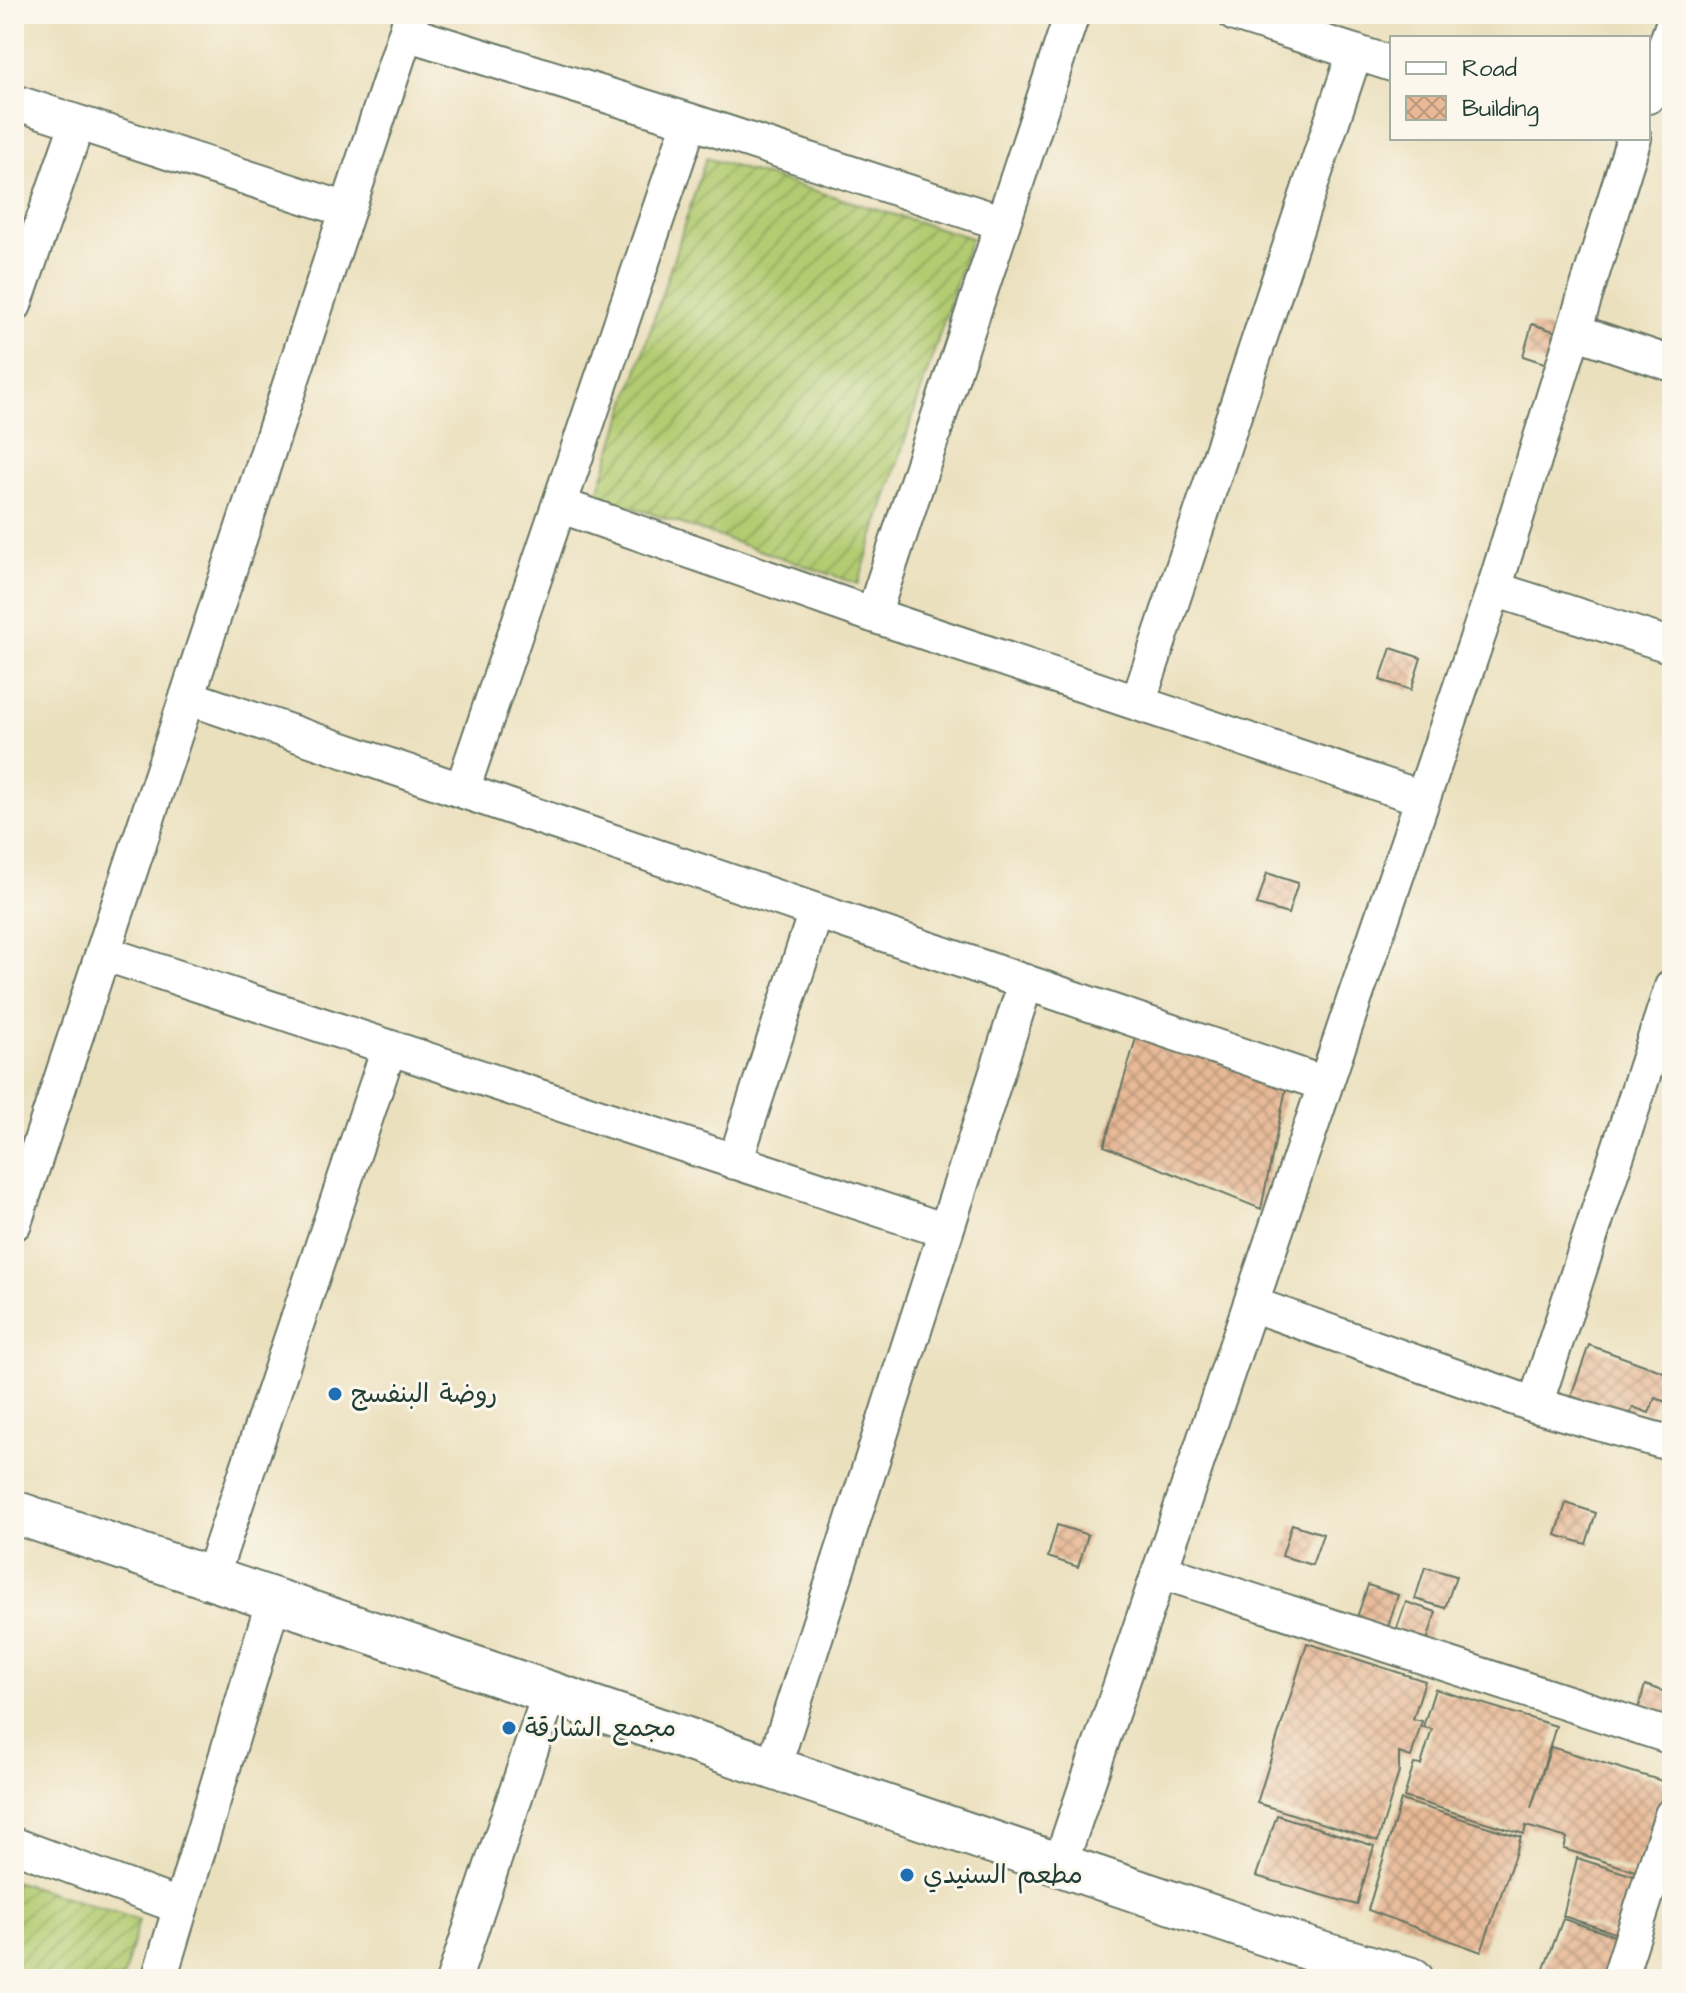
<svg xmlns="http://www.w3.org/2000/svg" width="1686" height="1993" font-family="'Architects Daughter','Playpen Sans Arabic',sans-serif">
	<defs>
		<pattern id="garden-furrows" width="10" height="10" patternUnits="userSpaceOnUse" patternTransform="scale(2)"><rect width="10" height="10" fill="#b3cc72"/><path d="M-1 1l2-2M0 10L10 0M9 11l2-2" fill="none" stroke="#91a75e"/></pattern>
		<pattern id="building-cross-hatch" width="8" height="8" patternUnits="userSpaceOnUse" patternTransform="scale(2)"><rect width="8" height="8" fill="#e8b996"/><path d="M0 0l8 8M0 8l8-8" fill="none" stroke="#bb987b"/></pattern>
	</defs>
	<rect width="100%" height="100%" fill="#fbf7ec"/>
	<filter id="ink" filterUnits="userSpaceOnUse"><feTurbulence type="fractalNoise" baseFrequency=".0125" numOctaves="2"/><feDisplacementMap in="SourceGraphic" scale="16" xChannelSelector="R" yChannelSelector="G"/><feConvolveMatrix kernelMatrix="1 2 1 2 8 2 1 2 1" color-interpolation-filters="sRGB"/></filter>
	<filter id="wash" filterUnits="userSpaceOnUse"><feTurbulence type="fractalNoise" baseFrequency=".006" numOctaves="4" result="noise"/><feDisplacementMap in="SourceGraphic" scale="32" xChannelSelector="R" yChannelSelector="G"/><feGaussianBlur stdDeviation="1.8" result="paint"/><feColorMatrix in="noise" values="0 0 0 0 0 0 0 0 0 0 0 0 0 0 0 0 0 1.4 0 .05"/><feComposite in="paint" operator="in"/></filter>
	<g filter="url(#wash)">
		<rect width="100%" height="100%" fill="#ebe0be"/>
		<path fill="url(#garden-furrows)" stroke="#698453" stroke-width="2" d="M 706,158 L 971,238 L 858,584 L 597,495 Z
			M 14,1881 L 139,1920 L 123,1979 L 14,1979 Z"/>
		<g id="blocks">
			<path fill="url(#building-cross-hatch)" d="M 1532,324 L 1563,334 L 1553,366 L 1523,356 Z
				M 1391,648 L 1421,658 L 1411,690 L 1380,680 Z
				M 1267,873 L 1298,883 L 1288,914 L 1257,905 Z
				M 1137,1035 L 1287,1084 L 1261,1209 L 1104,1146 Z
				M 1589,1345 L 1672,1375 L 1672,1404 L 1655,1398 L 1649,1413 L 1633,1407 L 1629,1418 L 1571,1396 Z
				M 1566,1503 L 1596,1513 L 1586,1544 L 1556,1535 Z
				M 1292,1524 L 1323,1534 L 1312,1565 L 1282,1556 Z
				M 1057,1525 L 1088,1535 L 1078,1567 L 1048,1557 Z
				M 1425,1567 L 1456,1576 L 1445,1608 L 1415,1599 Z
				M 1368,1585 L 1398,1595 L 1388,1627 L 1357,1617 Z
				M 1406,1602 L 1436,1612 L 1426,1644 L 1395,1634 Z
				M 1307,1643 L 1425,1681 L 1413,1719 L 1422,1721 L 1411,1757 L 1399,1753 L 1399,1772 L 1378,1841 L 1257,1803 Z
				M 1645,1685 L 1672,1694 L 1666,1726 L 1636,1717 Z
				M 1435,1689 L 1556,1726 L 1531,1808 L 1551,1747 L 1672,1784 L 1672,1807 L 1651,1876 L 1564,1849 L 1567,1838 L 1526,1826 L 1524,1834 L 1404,1797 L 1414,1764 L 1421,1765 L 1432,1729 L 1423,1727 Z
				M 1401,1800 L 1521,1837 L 1481,1952 L 1368,1910 Z
				M 1277,1815 L 1374,1846 L 1357,1905 L 1256,1876 Z
				M 1577,1858 L 1643,1879 L 1624,1936 L 1563,1916 Z
				M 1563,1919 L 1624,1939 L 1610,1979 L 1540,1979 Z"/>
		</g>
	</g>
	<g filter="url(#ink)">
		<use href="#blocks" fill-opacity="0" stroke="#667664" stroke-width="2"/>
		<g fill="none" stroke-linecap="round" stroke-linejoin="round">
			<g stroke="#667664" stroke-width="38">
				<path id="minor" d="M 1235,14 L 1392,64
					M 406,33 L 690,121 L 1003,223
					M 1648,96 L 1672,27
					M 14,102 L 347,210
					M 14,305 L 77,124
					M 1574,331 L 1672,364
					M 559,505 L 873,615 L 1422,798
					M 1494,589 L 1672,646
					M 873,615 L 1072,14
					M 187,697 L 1325,1084
					M 1138,703 L 1355,52
					M 462,790 L 690,121
					M 103,953 L 946,1231
					M 735,1162 L 816,911
					M 14,1223 L 412,14
					M 1251,1304 L 1535,1405 L 1672,1444
					M 1535,1405 L 1672,987
					M 1160,1571 L 1672,1737
					M 211,1578 L 389,1048
					M 773,1768 L 1026,982
					M 14,1845 L 181,1907
					M 1060,1864 L 1494,589 L 1634,138
					M 159,1979 L 274,1599
					M 454,1979 L 550,1692
					M 1619,1979 L 1672,1815"/>
			</g>
			<g stroke="#667664" stroke-width="46">
				<path id="tertiary" d="M 14,1512 L 1321,1953 L 1412,1979"/>
			</g>
			<use href="#minor" stroke="#fff" stroke-width="34"/>
			<use href="#tertiary" stroke="#fff" stroke-width="42"/>
		</g>
	</g>
	<g fill="#1f6fb2" stroke="#fbf7ec" stroke-width="3">
		<circle cx="335" cy="1394" r="8"/>
		<circle cx="509" cy="1728" r="8"/>
		<circle cx="907" cy="1875" r="8"/>
	</g>
	<g text-anchor="middle" dominant-baseline="central" stroke-width="6" stroke-linejoin="round" paint-order="stroke">
		<g font-size="26" fill="#1f3d34" stroke="#fbf7ec" text-anchor="start">
			<text x="351" y="1394">روضة البنفسج</text>
			<text x="525" y="1728">مجمع الشارقة</text>
			<text x="923" y="1875">مطعم السنيدي</text>
		</g>
	</g>
	<rect width="1686" height="1993" fill="none" stroke="#fbf7ec" stroke-width="48"/>
	<rect x="1390" y="36" width="260" height="104" fill="#fbf7ec" stroke="#a3ada2" stroke-width="2"/>
	<rect x="1406" y="62" width="40" height="12" fill="#ffffff" stroke="#a3ada2" stroke-width="2"/>
	<text x="1462" y="76" font-size="24" fill="#1f3d34">Road</text>
	<rect x="1406" y="96" width="40" height="24" fill="url(#building-cross-hatch)" stroke="#a3ada2" stroke-width="2"/>
	<text x="1462" y="116" font-size="24" fill="#1f3d34">Building</text>
</svg>
